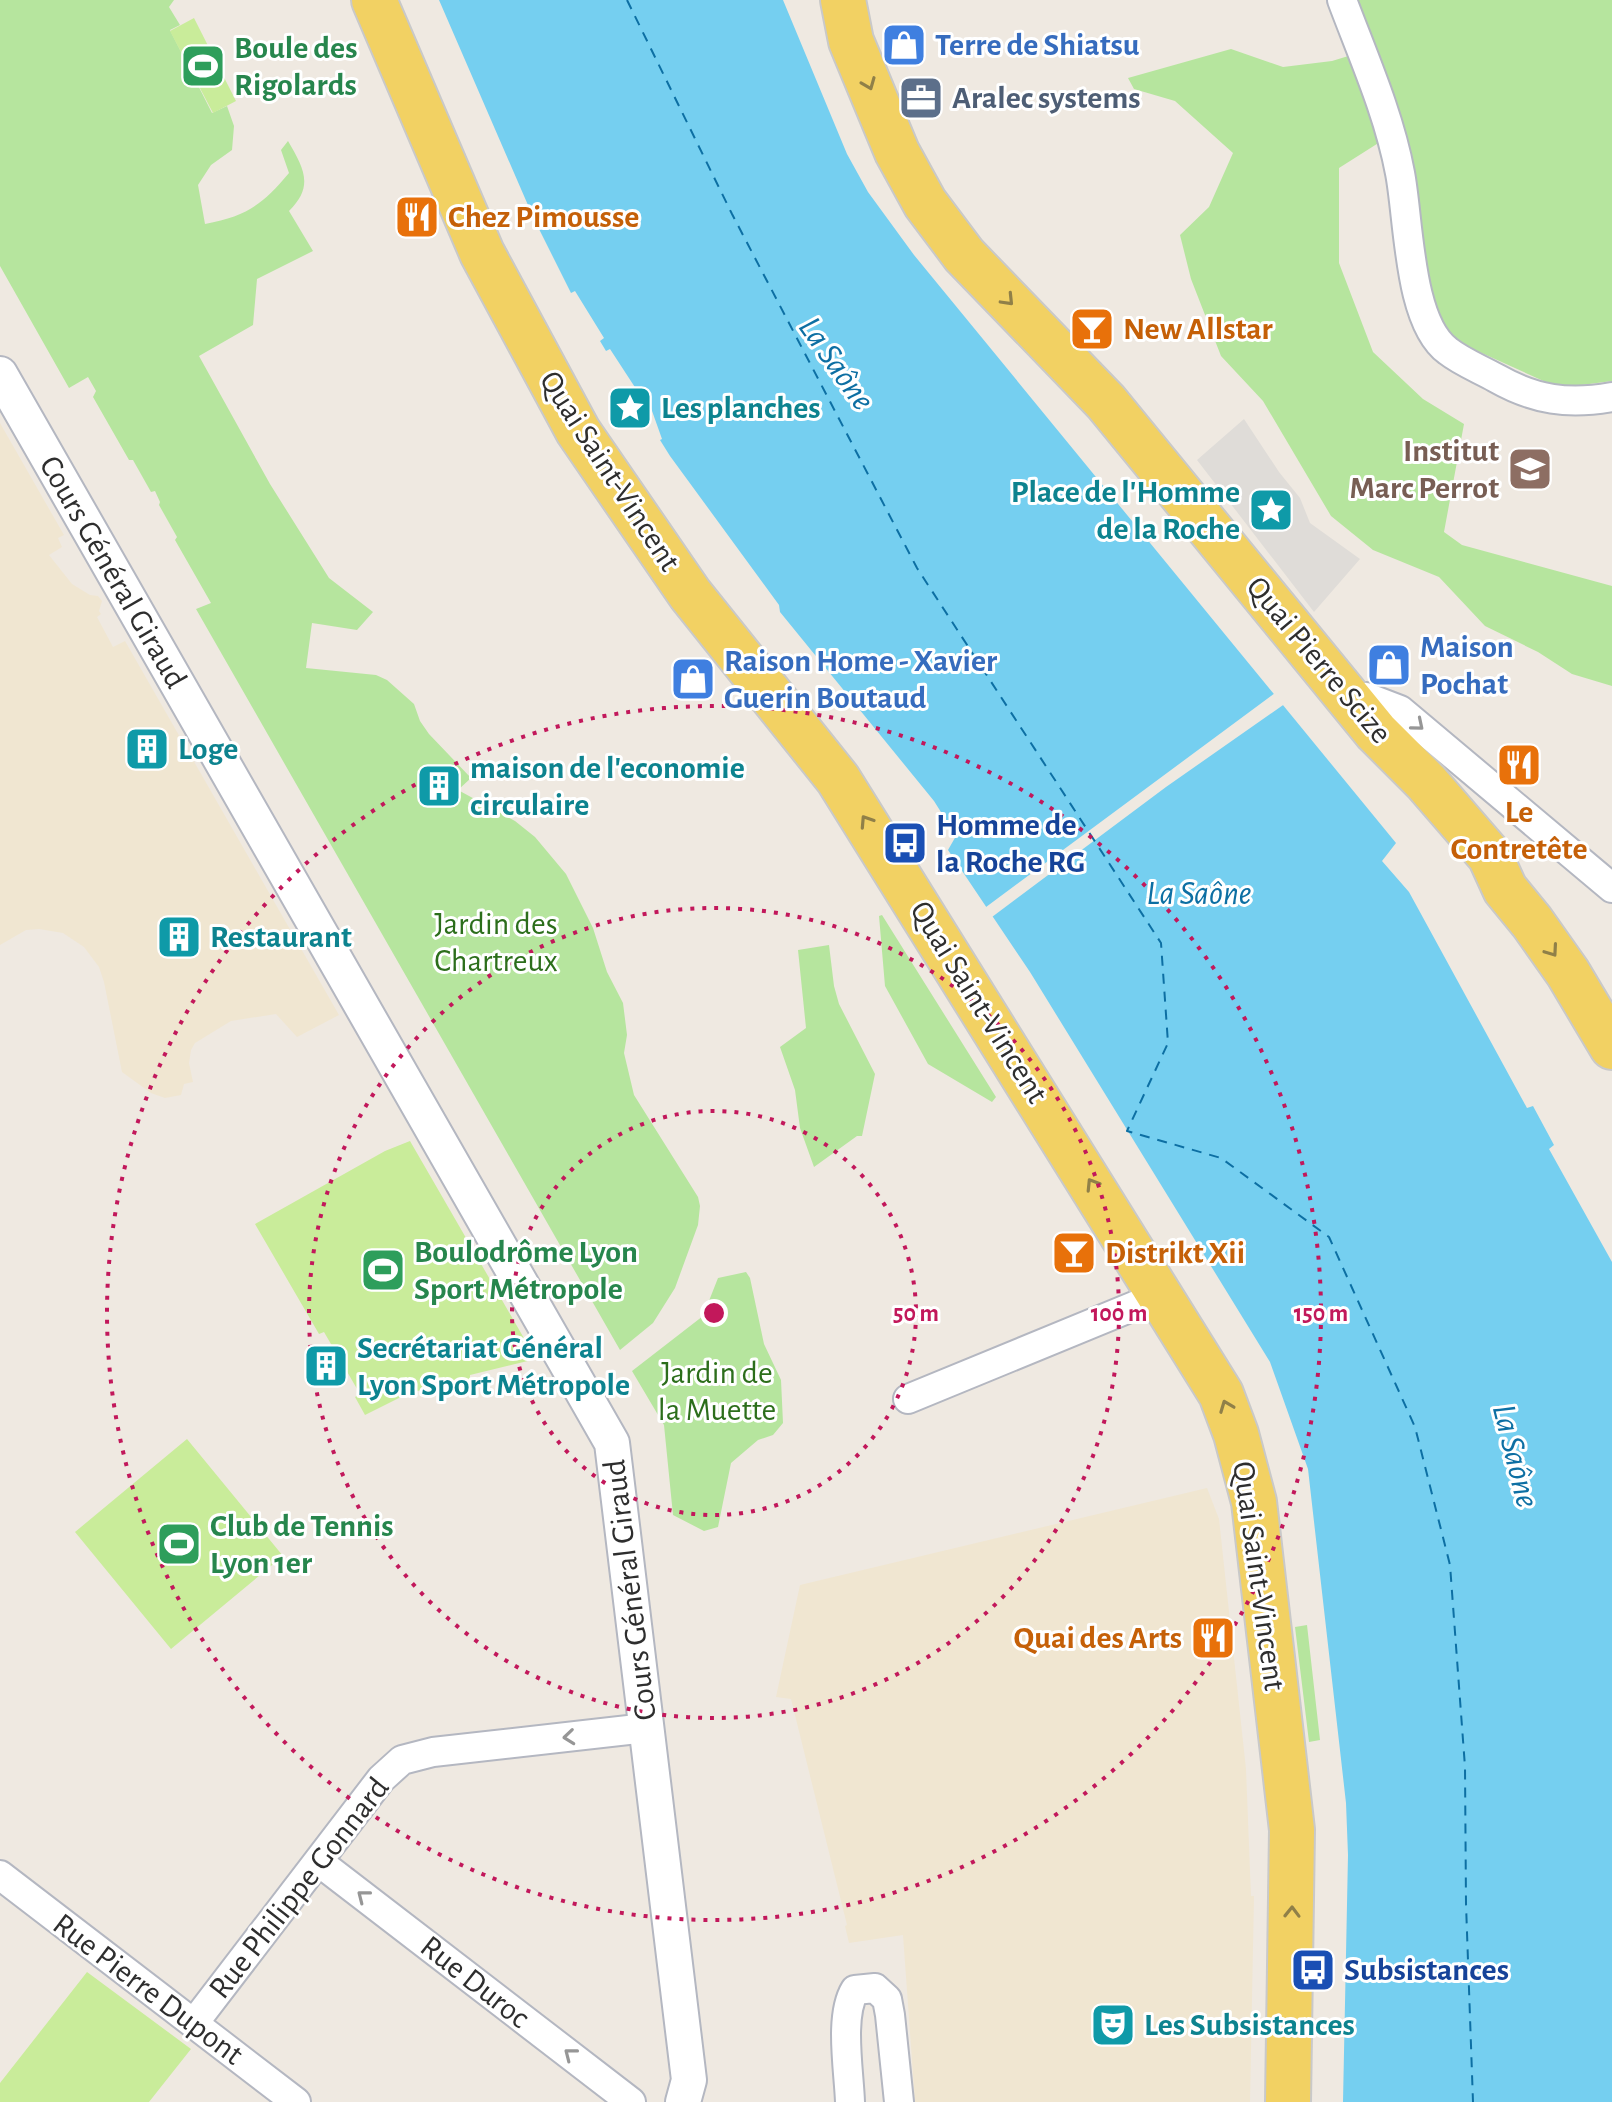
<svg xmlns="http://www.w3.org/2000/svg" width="1612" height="2102" font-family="'Alegreya Sans',sans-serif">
	<rect width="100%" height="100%" fill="#efe9e1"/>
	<path fill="#f0e6d1" d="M 0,423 L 64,535 L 58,538 L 62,547 L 49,555 L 72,584 L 90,595 L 98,596 L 102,601 L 99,611 L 101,614 L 97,617 L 113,647 L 125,641 L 339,1015 L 297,1037 L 276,1014 L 231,1021 L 195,1043 L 191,1050 L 189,1063 L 193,1082 L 184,1084 L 181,1095 L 165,1098 L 151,1093 L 122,1072 L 104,982 L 99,967 L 84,947 L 63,933 L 39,929 L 26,930 L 0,945 Z
		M 1207,1488 L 1219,1519 L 1246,1769 L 1251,1896 L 1254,1896 L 1250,2102 L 915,2102 L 903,1935 L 849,1943 L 845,1926 L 847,1925 L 791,1699 L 776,1697 L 800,1585 Z"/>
	<path fill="#b6e59e" d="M 0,0 L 174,0 L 169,7 L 180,25 L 170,30 L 212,113 L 227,106 L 234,126 L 232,150 L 211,165 L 198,185 L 205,224 C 247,216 262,205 289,173 L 281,150 L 288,141 C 303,167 315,186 289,211 L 313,251 L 257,279 L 253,325 L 199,356 L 270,484 L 329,578 L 373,612 L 357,630 L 312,623 L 306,668 L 376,675 L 387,680 L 414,704 L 420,721 L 429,734 L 471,778 L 458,790 L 515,821 L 535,837 L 566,874 L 593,928 L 607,972 L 623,1003 L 627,1035 L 624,1053 L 634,1095 L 698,1197 L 700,1206 L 698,1225 L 675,1288 L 653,1323 L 620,1350 L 196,609 L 211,603 L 175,540 L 177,537 L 159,505 L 160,502 L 155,491 L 151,492 L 133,460 L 129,460 L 93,397 L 96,391 L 88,377 L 69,388 L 0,266 Z
		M 1351,0 L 1612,0 L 1612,381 L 1559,388 L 1475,350 L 1444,332 L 1427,298 Z
		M 1231,49 L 1283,67 L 1332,61 L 1355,54 L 1380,142 L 1339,168 L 1339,263 L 1373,352 L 1423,399 L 1464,424 L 1444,532 L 1462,545 L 1612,586 L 1612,686 L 1572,674 L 1538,652 L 1485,626 L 1439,577 L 1373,550 L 1331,516 L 1263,401 L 1221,356 L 1191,279 L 1180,235 L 1209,207 L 1233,153 L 1175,101 L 1134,89 L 1128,78 Z
		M 882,915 L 996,1097 L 992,1102 L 928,1064 L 885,986 L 879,916 Z
		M 829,945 L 834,986 L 839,1004 L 875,1074 L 862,1136 L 857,1136 L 814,1167 L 800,1128 L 795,1090 L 780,1047 L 806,1028 L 798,950 Z
		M 746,1272 L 750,1278 L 764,1344 L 781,1380 L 783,1423 L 773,1435 L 758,1440 L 731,1463 L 718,1527 L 704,1531 L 673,1515 L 664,1425 L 632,1371 L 703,1316 L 718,1278 Z
		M 1307,1625 L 1320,1740 L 1309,1742 L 1295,1627 Z"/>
	<path fill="#c9ec9a" d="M 194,18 L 236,101 L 213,113 L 170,31 Z
		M 410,1141 L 536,1359 L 470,1375 L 470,1381 L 423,1383 L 423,1390 L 411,1392 L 365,1415 L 355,1397 L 360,1394 L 324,1332 L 319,1334 L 255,1224 L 385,1151 Z
		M 187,1439 L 283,1556 L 171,1649 L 75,1532 Z
		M 87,1972 L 191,2049 L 149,2102 L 0,2102 L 0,2083 Z"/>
	<path fill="#dfdcd8" d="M 1244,419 L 1279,472 L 1300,498 L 1310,523 L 1360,559 L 1314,612 L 1197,460 Z"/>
	<path fill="#75cff0" d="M 439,0 L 783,0 L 847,154 L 868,192 L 914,255 L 1396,843 L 1382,861 L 1409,892 L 1527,1108 L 1533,1106 L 1554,1145 L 1549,1149 L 1612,1262 L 1612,2102 L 1343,2102 L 1348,1855 L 1346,1803 L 1308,1469 L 1270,1362 L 1030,972 L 948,850 L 956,836 L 934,801 L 780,612 L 779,605 L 670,456 L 660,440 L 662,439 L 646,394 L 640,395 L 610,349 L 606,351 L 600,341 L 604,338 L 575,291 L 571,293 L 534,219 Z"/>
	<path fill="#efe9e1" d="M 1275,693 L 1286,703 L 1166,787 L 988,920 L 982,910 Z"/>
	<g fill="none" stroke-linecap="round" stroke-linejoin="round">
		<path stroke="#0d6fa3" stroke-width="2" stroke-dasharray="10 8" stroke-linecap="butt" d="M 627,0 L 732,214 L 917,568 L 1161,943 L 1168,1043 L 1127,1131 L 1221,1158 L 1329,1237 L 1415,1427 L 1450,1565 L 1465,1767 L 1466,1904 L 1473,2102"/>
		<g stroke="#b4b7c1" stroke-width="32">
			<path id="minor" d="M 1342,0 C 1363,56 1389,114 1400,173 C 1409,219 1408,322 1448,351 C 1462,362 1480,369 1496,378 C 1535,400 1568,405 1612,397
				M 1348,697 L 1366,697 L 1400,710 L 1612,888
				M 908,1399 L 1161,1295
				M 319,1862 L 631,2102
				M 0,1875 L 296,2102
				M 194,2023 L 381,1779 L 402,1760 L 433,1752 L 646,1728
				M 850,2102 C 849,2071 839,2016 855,1990 L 875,1988 L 887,1999 L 890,2015 L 899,2102"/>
		</g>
		<g stroke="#b4b7c1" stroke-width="38">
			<path id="tertiary" d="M 0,374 L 612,1443 L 689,2080 L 683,2102"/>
		</g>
		<g stroke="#c9c9c9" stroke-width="48">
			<path id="primary" d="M 374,0 L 482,253 L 578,431 L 690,594 L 838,779 L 1221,1394 L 1236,1434 L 1254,1502 L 1292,1830 L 1288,2102
				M 843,0 L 851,41 L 897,152 L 925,203 L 964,255 L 1106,402 L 1376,732 L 1426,782 L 1490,856 L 1505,889 L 1532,922 L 1568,973 L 1612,1047"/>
		</g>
		<use href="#minor" stroke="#fff" stroke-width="28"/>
		<use href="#tertiary" stroke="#fff" stroke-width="34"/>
		<use href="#primary" stroke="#f2d163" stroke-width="44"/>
	</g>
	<defs><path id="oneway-chevron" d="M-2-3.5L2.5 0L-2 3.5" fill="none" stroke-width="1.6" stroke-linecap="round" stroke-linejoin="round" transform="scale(2)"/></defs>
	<g stroke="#908048">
		<use href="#oneway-chevron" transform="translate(869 84) rotate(68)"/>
		<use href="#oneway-chevron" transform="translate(1008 300) rotate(46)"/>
		<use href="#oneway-chevron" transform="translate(866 821) rotate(-123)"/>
		<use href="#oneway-chevron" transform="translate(1552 951) rotate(55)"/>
		<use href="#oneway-chevron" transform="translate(1092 1184) rotate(-122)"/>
		<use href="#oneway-chevron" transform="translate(1226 1406) rotate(-111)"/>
		<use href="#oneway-chevron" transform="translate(1292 1912) rotate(-89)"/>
	</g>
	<g stroke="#969696">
		<use href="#oneway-chevron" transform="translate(1418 725) rotate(40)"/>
		<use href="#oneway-chevron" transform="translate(569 1737) rotate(174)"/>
		<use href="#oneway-chevron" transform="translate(363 1896) rotate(-142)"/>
		<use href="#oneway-chevron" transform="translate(570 2054) rotate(-142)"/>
	</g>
	<g fill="none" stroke="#c2185b" stroke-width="4" stroke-dasharray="4 8">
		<circle cx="714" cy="1313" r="202"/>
		<circle cx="714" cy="1313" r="405"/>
		<circle cx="714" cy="1313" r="607"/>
	</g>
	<defs>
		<g id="shop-square" transform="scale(2.3)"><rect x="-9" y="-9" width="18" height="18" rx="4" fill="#3f7fe0" stroke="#fff"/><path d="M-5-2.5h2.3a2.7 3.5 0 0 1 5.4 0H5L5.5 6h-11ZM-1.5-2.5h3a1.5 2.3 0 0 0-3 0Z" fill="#fff"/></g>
		<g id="stadium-square" transform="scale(2.3)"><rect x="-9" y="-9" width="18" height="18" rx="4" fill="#2e9e5b" stroke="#fff"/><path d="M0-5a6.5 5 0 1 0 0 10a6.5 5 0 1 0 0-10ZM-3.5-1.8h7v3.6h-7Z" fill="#fff"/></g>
		<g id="office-square" transform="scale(2.3)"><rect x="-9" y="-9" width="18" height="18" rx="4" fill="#5c6f8a" stroke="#fff"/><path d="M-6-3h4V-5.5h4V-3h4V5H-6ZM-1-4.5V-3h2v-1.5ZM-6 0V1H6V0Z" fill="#fff"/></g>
		<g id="restaurant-square" transform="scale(2.3)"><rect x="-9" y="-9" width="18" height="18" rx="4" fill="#e8710a" stroke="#fff"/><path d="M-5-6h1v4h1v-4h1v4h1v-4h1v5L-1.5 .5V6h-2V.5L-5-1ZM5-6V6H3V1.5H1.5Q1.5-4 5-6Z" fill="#fff"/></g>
		<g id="bar-square" transform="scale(2.3)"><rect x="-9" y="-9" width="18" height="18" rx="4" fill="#e8710a" stroke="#fff"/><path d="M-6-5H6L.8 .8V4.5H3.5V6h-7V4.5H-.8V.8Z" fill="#fff"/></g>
		<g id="sight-square" transform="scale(2.3)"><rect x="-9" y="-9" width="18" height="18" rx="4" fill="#0f9aa8" stroke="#fff"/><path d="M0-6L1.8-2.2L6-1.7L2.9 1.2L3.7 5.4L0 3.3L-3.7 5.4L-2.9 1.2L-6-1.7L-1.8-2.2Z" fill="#fff"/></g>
		<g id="university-square" transform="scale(2.3)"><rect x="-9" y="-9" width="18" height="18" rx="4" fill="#8d6e63" stroke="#fff"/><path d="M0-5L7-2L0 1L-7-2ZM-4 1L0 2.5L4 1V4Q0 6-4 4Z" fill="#fff"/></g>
		<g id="building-square" transform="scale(2.3)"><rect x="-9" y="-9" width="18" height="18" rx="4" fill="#0f9aa8" stroke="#fff"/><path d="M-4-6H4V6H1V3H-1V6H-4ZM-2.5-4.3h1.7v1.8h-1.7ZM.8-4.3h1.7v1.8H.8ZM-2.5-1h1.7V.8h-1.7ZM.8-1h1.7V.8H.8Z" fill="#fff"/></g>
		<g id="bus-square" transform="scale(2.3)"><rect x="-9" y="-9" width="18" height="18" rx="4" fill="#1a4fb4" stroke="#fff"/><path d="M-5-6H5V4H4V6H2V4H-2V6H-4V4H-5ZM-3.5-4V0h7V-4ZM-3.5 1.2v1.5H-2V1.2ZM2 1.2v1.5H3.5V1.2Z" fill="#fff"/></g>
		<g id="theatre-square" transform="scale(2.3)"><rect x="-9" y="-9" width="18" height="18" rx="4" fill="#0f9aa8" stroke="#fff"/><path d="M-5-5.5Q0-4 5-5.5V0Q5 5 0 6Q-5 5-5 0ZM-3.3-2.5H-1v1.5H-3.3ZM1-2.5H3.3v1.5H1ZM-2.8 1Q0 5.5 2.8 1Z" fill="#fff"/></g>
	</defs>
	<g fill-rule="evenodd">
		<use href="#shop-square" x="904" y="45"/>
		<use href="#stadium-square" x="203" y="66"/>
		<use href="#office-square" x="921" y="98"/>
		<use href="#restaurant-square" x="417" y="217"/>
		<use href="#bar-square" x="1092" y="329"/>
		<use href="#sight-square" x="630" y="408"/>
		<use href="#university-square" x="1530" y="469"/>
		<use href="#sight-square" x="1271" y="510"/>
		<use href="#shop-square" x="1389" y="665"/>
		<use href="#shop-square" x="693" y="679"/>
		<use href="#building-square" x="147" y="749"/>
		<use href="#restaurant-square" x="1519" y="765"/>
		<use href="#building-square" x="439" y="786"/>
		<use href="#bus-square" x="905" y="843"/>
		<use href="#building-square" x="179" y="937"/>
		<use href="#bar-square" x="1074" y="1253"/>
		<use href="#stadium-square" x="383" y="1270"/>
		<use href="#building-square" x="326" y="1366"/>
		<use href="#stadium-square" x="179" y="1544"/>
		<use href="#restaurant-square" x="1213" y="1638"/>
		<use href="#bus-square" x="1313" y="1970"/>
		<use href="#theatre-square" x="1113" y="2025"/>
	</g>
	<g text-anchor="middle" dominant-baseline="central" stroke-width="6" stroke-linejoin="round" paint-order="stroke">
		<g font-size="32" font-weight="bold" fill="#366cbe" stroke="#fff" text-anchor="start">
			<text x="935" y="45">Terre de Shiatsu</text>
			<text x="1420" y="647">Maison<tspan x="1420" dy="37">Pochat</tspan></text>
			<text x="724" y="661">Raison Home - Xavier<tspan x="724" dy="37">Guerin Boutaud</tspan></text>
		</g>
		<g font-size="32" font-weight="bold" fill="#27864d" stroke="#fff" text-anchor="start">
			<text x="234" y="48">Boule des<tspan x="234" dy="37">Rigolards</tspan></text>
			<text x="414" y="1252">Boulodrôme Lyon<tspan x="414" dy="37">Sport Métropole</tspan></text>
			<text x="210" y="1526">Club de Tennis<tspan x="210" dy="37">Lyon 1er</tspan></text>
		</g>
		<g font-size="32" font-weight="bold" fill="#4e5e75" stroke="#fff" text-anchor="start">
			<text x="952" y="98">Aralec systems</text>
		</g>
		<g font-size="32" font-weight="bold" fill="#c56008" stroke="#fff" text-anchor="start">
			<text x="448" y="217">Chez Pimousse</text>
			<text x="1123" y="329">New Allstar</text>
			<text x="1519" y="812" text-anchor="middle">Le<tspan x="1519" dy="37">Contretête</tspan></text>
			<text x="1105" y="1253">Distrikt Xii</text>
			<text x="1182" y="1638" text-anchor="end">Quai des Arts</text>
		</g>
		<g font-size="32" font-weight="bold" fill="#0d838f" stroke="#fff" text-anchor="start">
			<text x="661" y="408">Les planches</text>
			<text x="1240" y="492" text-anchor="end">Place de l'Homme<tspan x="1240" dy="37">de la Roche</tspan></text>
			<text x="178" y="749">Loge</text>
			<text x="470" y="768">maison de l'economie<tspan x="470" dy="37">circulaire</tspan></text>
			<text x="210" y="937">Restaurant</text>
			<text x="357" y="1348">Secrétariat Général<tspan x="357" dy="37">Lyon Sport Métropole</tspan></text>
			<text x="1144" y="2025">Les Subsistances</text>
		</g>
		<g font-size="32" font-weight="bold" fill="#785e54" stroke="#fff" text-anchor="end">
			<text x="1499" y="451">Institut<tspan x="1499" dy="37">Marc Perrot</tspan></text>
		</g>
		<g font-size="32" fill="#2e2e2e" stroke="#fff">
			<text transform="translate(610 471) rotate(57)">Quai Saint-Vincent</text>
			<text transform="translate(113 572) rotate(60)">Cours Général Giraud</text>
			<text transform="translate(1319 660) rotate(50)">Quai Pierre Scize</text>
			<text transform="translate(979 1002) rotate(58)">Quai Saint-Vincent</text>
			<text transform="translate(1259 1576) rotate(82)">Quai Saint-Vincent</text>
			<text transform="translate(630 1590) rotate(-97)">Cours Général Giraud</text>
			<text transform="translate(299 1888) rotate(-52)">Rue Philippe Gonnard</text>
			<text transform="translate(475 1982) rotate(38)">Rue Duroc</text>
			<text transform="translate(148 1989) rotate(37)">Rue Pierre Dupont</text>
		</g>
		<g font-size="32" font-weight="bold" fill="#164399" stroke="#fff" text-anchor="start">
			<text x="936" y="825">Homme de<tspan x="936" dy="37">la Roche RG</tspan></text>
			<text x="1344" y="1970">Subsistances</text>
		</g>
		<g font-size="32" fill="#2c6e1b" stroke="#fff">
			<text x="496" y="924">Jardin des<tspan x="496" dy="37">Chartreux</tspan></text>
			<text x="717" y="1373">Jardin de<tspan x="717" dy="37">la Muette</tspan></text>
		</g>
		<g font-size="34" font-style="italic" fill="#0d6fa3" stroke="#fff">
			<text transform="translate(836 364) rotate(55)">La Saône</text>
			<text x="1199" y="894">La Saône</text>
			<text transform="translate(1515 1456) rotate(76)">La Saône</text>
		</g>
	</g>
	<circle cx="714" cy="1313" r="12" fill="#c2185b" stroke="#fff" stroke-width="4"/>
	<g font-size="24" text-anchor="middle" font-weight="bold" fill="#c2185b" stroke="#fff" stroke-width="6" stroke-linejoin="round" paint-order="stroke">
		<text x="916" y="1321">50 m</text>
		<text x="1119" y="1321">100 m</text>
		<text x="1321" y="1321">150 m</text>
	</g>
</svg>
